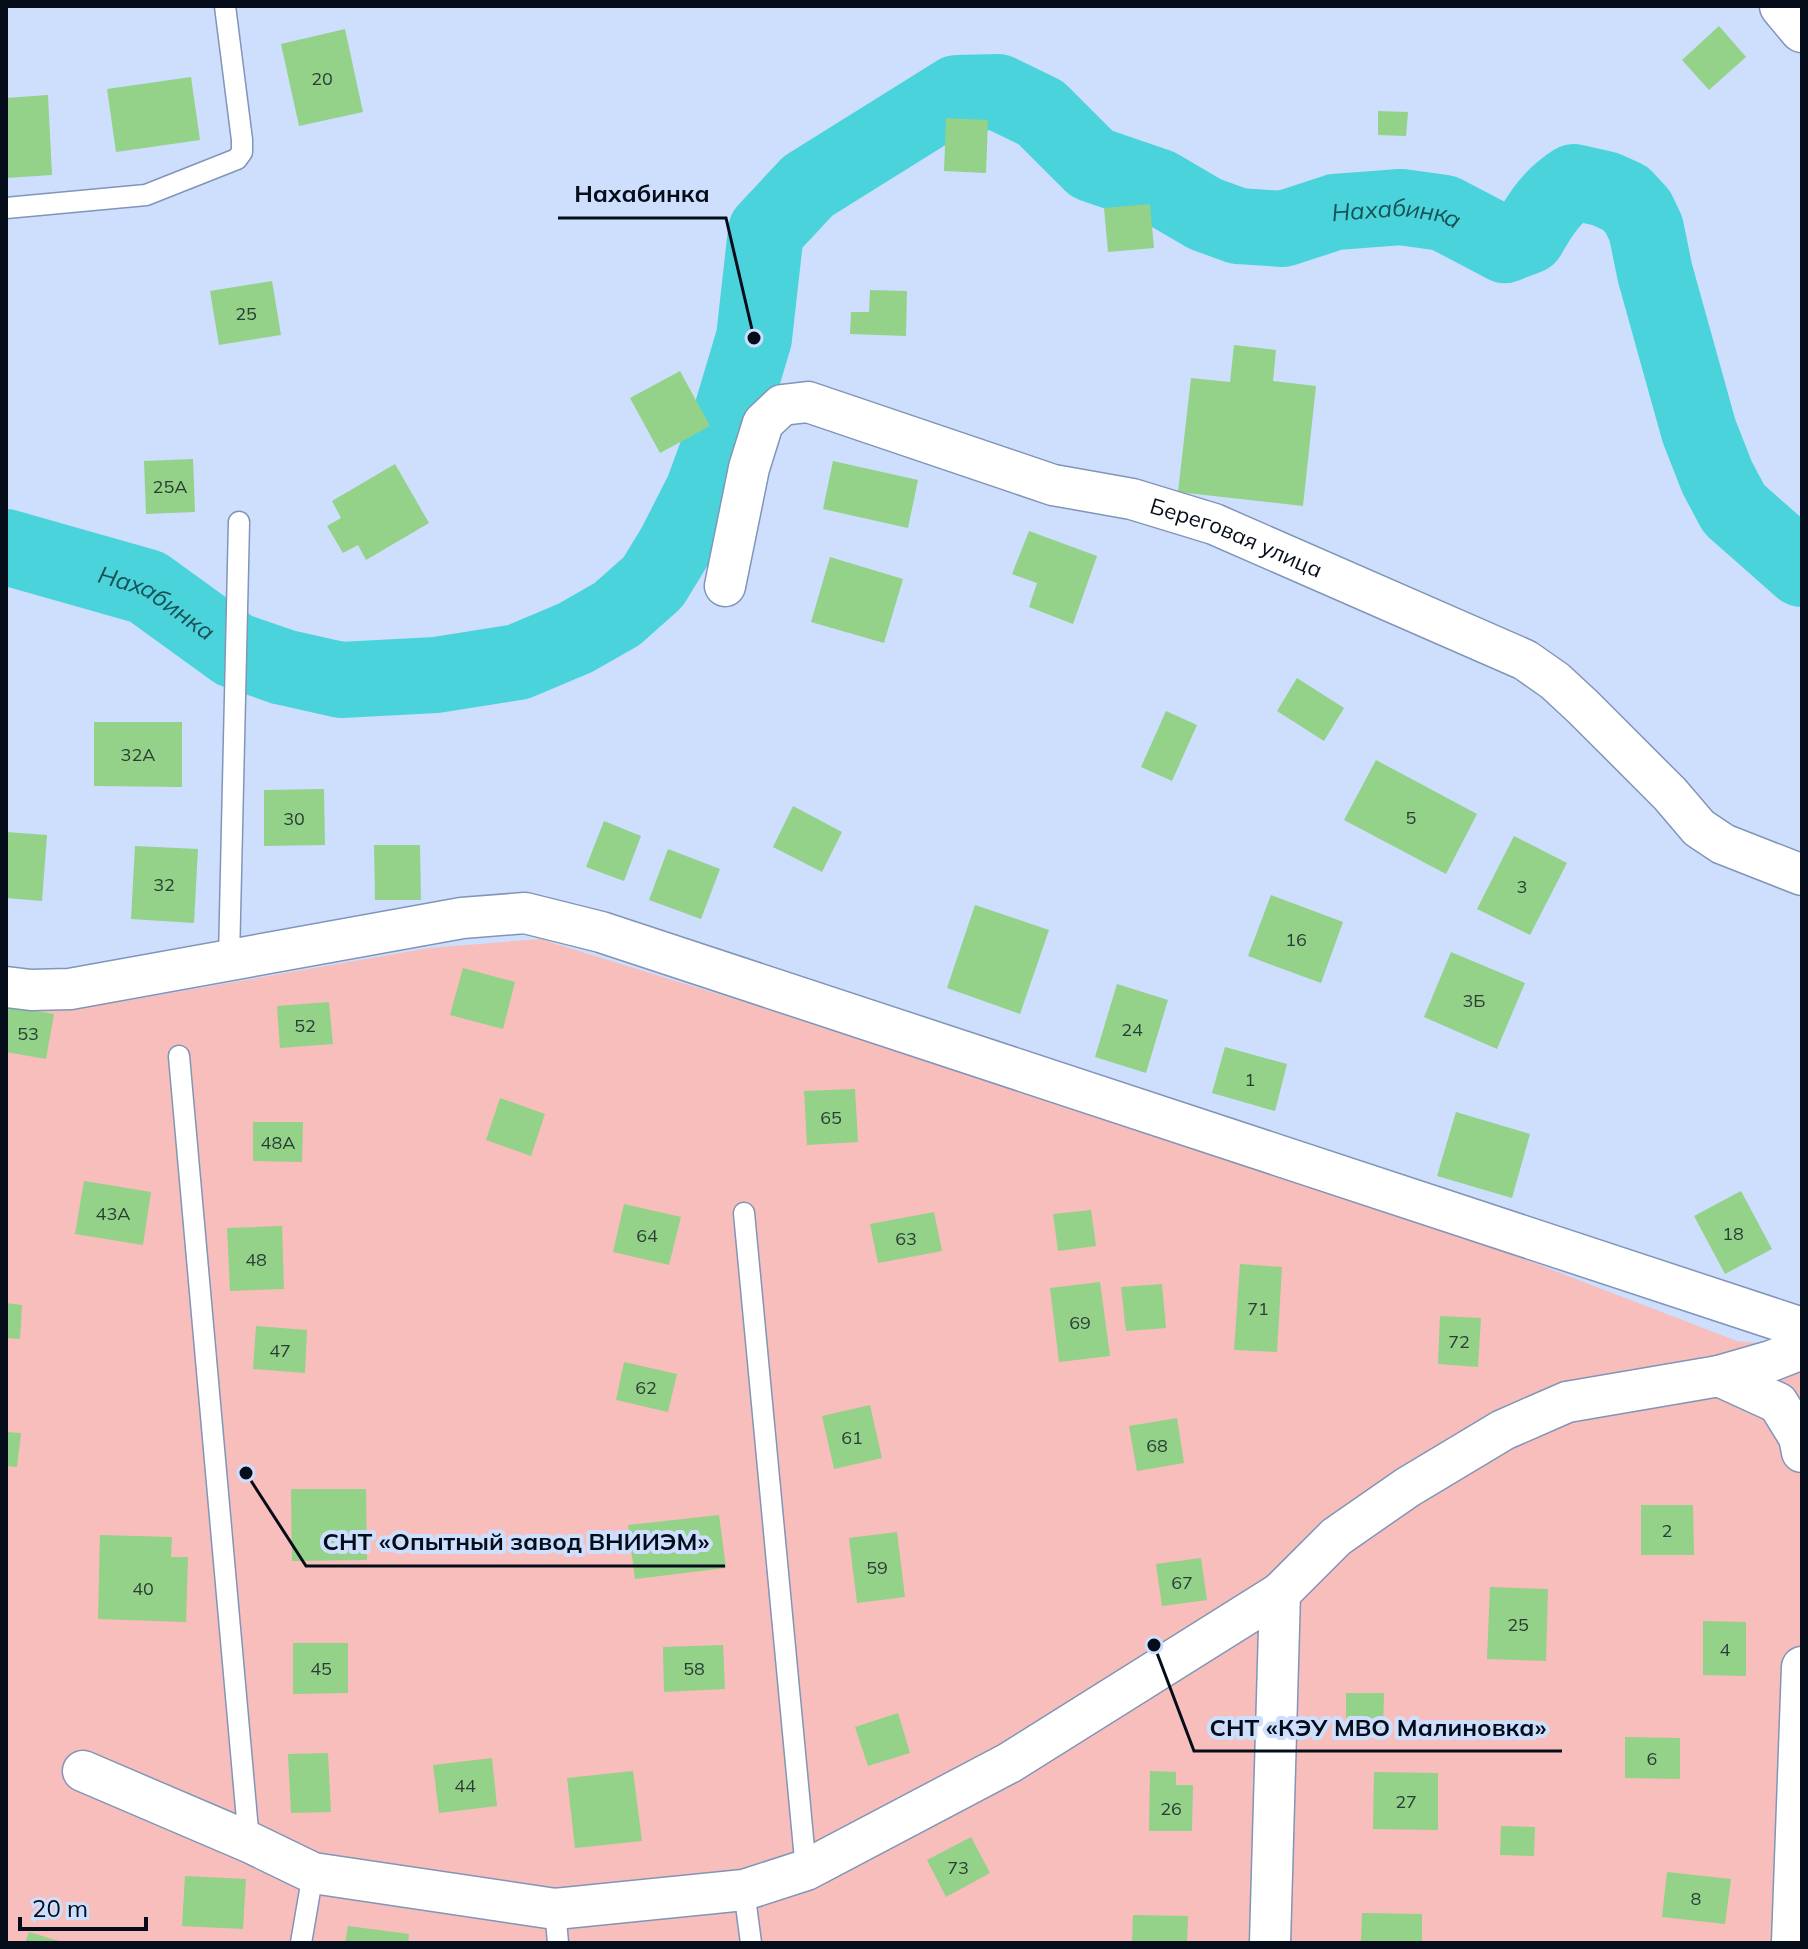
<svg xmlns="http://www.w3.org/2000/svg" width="1808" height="1949" font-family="Mulish,sans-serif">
	<rect width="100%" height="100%" fill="#cddffd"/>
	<path fill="#f7bebc" d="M 540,939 L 1225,1151 L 1420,1219 L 1737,1341 L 1802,1347 L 1802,1943 L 6,1943 L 6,995 L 114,1003 L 429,948 Z"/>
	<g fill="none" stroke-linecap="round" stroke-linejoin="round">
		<path stroke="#4ad3db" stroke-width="76" id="s1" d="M 6,547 L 147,587 L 234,650 L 283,667 L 341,680 L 436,675 L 518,662 L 575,638 L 617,614 L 653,582 L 675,546 L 703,491 L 731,415 L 754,338 L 766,231 L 808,186 L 957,93 L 998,92 L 1041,113 L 1092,164 L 1159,187 L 1205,214 L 1238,226 L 1283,229 L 1335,212 L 1401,207 L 1444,213 L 1505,245 L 1528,236 C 1541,213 1552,196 1574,182 L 1605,189 L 1625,198 L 1638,212 L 1646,229 L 1655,273 L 1699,431 L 1717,477 L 1734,509 L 1802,569"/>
	</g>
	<path fill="#94d189" d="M 1719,26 L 1746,57 L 1709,90 L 1682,60 Z
		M 345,29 L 363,112 L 299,126 L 281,44 Z
		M 191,77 L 200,140 L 116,152 L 107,89 Z
		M 48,95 L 52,175 L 6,178 L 6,98 Z
		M 1378,111 L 1408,112 L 1406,136 L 1378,135 Z
		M 946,118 L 988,120 L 986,173 L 944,171 Z
		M 1150,204 L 1154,248 L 1108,252 L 1104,208 Z
		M 272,281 L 281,335 L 219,345 L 210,291 Z
		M 870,290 L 907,291 L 906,336 L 850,334 L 851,312 L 869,312 Z
		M 1234,345 L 1276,350 L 1273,381 L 1316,386 L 1303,506 L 1178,492 L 1191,378 L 1230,382 Z
		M 680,371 L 710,426 L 660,453 L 630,398 Z
		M 193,459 L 195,512 L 146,514 L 144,461 Z
		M 833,461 L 918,480 L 908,528 L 823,509 Z
		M 395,464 L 429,523 L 366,560 L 358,545 L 343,553 L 327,526 L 341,518 L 332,501 Z
		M 1029,531 L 1097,556 L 1073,624 L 1029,607 L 1037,583 L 1012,574 Z
		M 830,557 L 903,579 L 884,643 L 811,622 Z
		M 1297,678 L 1344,708 L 1324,741 L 1277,711 Z
		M 1166,711 L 1197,725 L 1172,781 L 1141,767 Z
		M 94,722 L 182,722 L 182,787 L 94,786 Z
		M 1376,760 L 1477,814 L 1446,874 L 1344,820 Z
		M 324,789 L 325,845 L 264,846 L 264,790 Z
		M 793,806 L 842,832 L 822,872 L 773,847 Z
		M 604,821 L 641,836 L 624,881 L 586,867 Z
		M 6,832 L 47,835 L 42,901 L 6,898 Z
		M 1514,836 L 1567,863 L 1530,935 L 1477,909 Z
		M 374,845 L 420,845 L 421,900 L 375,900 Z
		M 135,846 L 198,849 L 194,923 L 131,919 Z
		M 668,849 L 720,869 L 701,919 L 649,900 Z
		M 1271,895 L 1343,922 L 1321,983 L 1248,956 Z
		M 975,905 L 1049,930 L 1020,1014 L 947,988 Z
		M 1451,952 L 1525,983 L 1497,1049 L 1424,1017 Z
		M 463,968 L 515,982 L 503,1029 L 450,1015 Z
		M 1117,984 L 1168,1000 L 1146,1073 L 1095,1057 Z
		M 329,1002 L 333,1044 L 280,1048 L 277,1006 Z
		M 6,1006 L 54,1014 L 46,1059 L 6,1052 Z
		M 1225,1047 L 1287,1064 L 1275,1111 L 1212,1093 Z
		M 855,1089 L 858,1142 L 807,1145 L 804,1091 Z
		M 500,1098 L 545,1114 L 531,1156 L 486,1140 Z
		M 1456,1112 L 1530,1134 L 1512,1198 L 1437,1176 Z
		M 253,1122 L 303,1122 L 302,1162 L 253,1161 Z
		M 84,1181 L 151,1192 L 143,1245 L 75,1234 Z
		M 1741,1191 L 1772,1249 L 1725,1274 L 1694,1216 Z
		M 624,1204 L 681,1217 L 669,1265 L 613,1252 Z
		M 1091,1210 L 1096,1246 L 1058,1251 L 1053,1214 Z
		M 934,1212 L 942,1251 L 878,1263 L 870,1224 Z
		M 282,1226 L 284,1289 L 230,1291 L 227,1228 Z
		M 1240,1264 L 1282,1267 L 1277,1352 L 1234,1350 Z
		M 1100,1282 L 1110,1356 L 1059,1362 L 1050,1288 Z
		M 1162,1284 L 1166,1328 L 1126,1331 L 1121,1287 Z
		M 6,1303 L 22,1305 L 20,1339 L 6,1338 Z
		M 1440,1316 L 1481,1318 L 1478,1367 L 1438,1364 Z
		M 256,1326 L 307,1330 L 305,1373 L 253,1369 Z
		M 624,1362 L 677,1374 L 668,1412 L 616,1400 Z
		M 870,1405 L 882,1458 L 834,1469 L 822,1416 Z
		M 1177,1418 L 1184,1463 L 1137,1471 L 1129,1426 Z
		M 6,1432 L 21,1433 L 17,1467 L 6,1466 Z
		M 291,1489 L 366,1489 L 367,1560 L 292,1561 Z
		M 1641,1505 L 1693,1505 L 1694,1555 L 1641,1555 Z
		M 719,1515 L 726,1568 L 635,1579 L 628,1525 Z
		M 897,1532 L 905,1597 L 857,1603 L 849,1538 Z
		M 100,1535 L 172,1537 L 171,1557 L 188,1557 L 186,1622 L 98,1619 Z
		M 1201,1558 L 1207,1600 L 1162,1606 L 1156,1564 Z
		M 1490,1587 L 1548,1589 L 1546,1661 L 1487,1659 Z
		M 1703,1621 L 1746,1622 L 1746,1676 L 1703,1675 Z
		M 293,1643 L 348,1643 L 348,1693 L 293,1694 Z
		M 723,1645 L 725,1689 L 664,1692 L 663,1647 Z
		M 1346,1693 L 1384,1693 L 1383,1730 L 1346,1729 Z
		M 898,1713 L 910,1753 L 868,1766 L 855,1727 Z
		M 1625,1737 L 1680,1738 L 1680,1779 L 1625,1778 Z
		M 328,1753 L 331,1812 L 291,1813 L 288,1754 Z
		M 492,1758 L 497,1806 L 439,1813 L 433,1765 Z
		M 633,1771 L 642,1841 L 575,1848 L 567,1778 Z
		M 1150,1771 L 1176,1772 L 1176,1785 L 1193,1785 L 1192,1831 L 1149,1831 Z
		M 1374,1772 L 1438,1773 L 1438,1830 L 1373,1829 Z
		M 1501,1826 L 1535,1827 L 1534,1856 L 1500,1855 Z
		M 971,1837 L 990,1873 L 946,1897 L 927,1860 Z
		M 1667,1872 L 1731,1879 L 1725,1924 L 1662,1917 Z
		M 185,1876 L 246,1879 L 243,1929 L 182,1926 Z
		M 1362,1913 L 1422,1914 L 1422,1943 L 1361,1943 Z
		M 1133,1915 L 1188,1916 L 1187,1943 L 1132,1943 Z
		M 348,1926 L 409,1934 L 408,1943 L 345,1943 Z
		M 29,1932 L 62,1942 L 62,1943 L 25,1943 Z"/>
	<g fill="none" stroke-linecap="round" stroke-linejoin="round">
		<g stroke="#8095b8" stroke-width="23">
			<path id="service" d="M 6,208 L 146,195 L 237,159 L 242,152 L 242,140 L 225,6
				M 229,959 L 239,522
				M 179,1056 L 249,1842
				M 744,1213 L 806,1870
				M 744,1890 L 751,1943
				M 555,1909 L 558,1943
				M 301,1943 L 313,1873"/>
		</g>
		<g stroke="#8095b8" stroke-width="43">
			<g id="minor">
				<path id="s2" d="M 725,586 L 749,468 L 763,423 L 782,405 L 808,402 L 1053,485 L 1132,499 L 1214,524 L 1525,660 L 1555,681 L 1583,707 L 1670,794 L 1699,828 L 1723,844 L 1802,875"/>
				<path d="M 6,987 L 31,990 L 70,989 L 462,918 L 525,913 L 601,932 L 1802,1328"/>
				<path d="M 1719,1376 L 1778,1403 L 1799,1437 L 1802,1452"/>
				<path d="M 83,1771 L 249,1842 L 313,1873 L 555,1909 L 744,1890 L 806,1870 L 1009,1763 L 1280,1593"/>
				<path d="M 1270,1943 L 1280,1593 L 1336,1537 L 1408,1487 L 1503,1430 L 1567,1402 L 1719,1376 L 1771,1361 L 1802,1349"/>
				<path d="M 1792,1943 L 1802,1667"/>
			</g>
		</g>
		<g stroke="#8095b8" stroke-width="47">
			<path id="tertiary" d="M 1782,6 L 1802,30"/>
		</g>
		<use href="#service" stroke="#fff" stroke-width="20"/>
		<use href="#minor" stroke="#fff" stroke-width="40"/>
		<use href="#tertiary" stroke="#fff" stroke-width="44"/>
	</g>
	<g text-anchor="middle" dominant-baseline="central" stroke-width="8" stroke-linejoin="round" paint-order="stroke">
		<g font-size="18" fill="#2a3e36">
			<text x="322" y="78">20</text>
			<text x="246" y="313">25</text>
			<text x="170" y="486">25А</text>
			<text x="138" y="754">32А</text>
			<text x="1411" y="817">5</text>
			<text x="294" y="818">30</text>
			<text x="164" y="884">32</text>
			<text x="1522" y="886">3</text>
			<text x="1296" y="939">16</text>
			<text x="1474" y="1000">3Б</text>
			<text x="305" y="1025">52</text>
			<text x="1132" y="1029">24</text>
			<text x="28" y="1033">53</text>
			<text x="1250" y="1079">1</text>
			<text x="831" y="1117">65</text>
			<text x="278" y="1142">48А</text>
			<text x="113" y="1213">43А</text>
			<text x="1733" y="1233">18</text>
			<text x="647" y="1235">64</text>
			<text x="906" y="1238">63</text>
			<text x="256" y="1259">48</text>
			<text x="1258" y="1308">71</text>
			<text x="1080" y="1322">69</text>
			<text x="1459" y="1341">72</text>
			<text x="280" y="1350">47</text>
			<text x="646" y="1387">62</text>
			<text x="852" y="1437">61</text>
			<text x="1157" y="1445">68</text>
			<text x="1667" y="1530">2</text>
			<text x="877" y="1567">59</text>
			<text x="1182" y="1582">67</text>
			<text x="143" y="1588">40</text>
			<text x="1518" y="1624">25</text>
			<text x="1725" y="1649">4</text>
			<text x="321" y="1668">45</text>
			<text x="694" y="1668">58</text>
			<text x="1652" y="1758">6</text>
			<text x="465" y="1785">44</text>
			<text x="1406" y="1801">27</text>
			<text x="1171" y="1808">26</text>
			<text x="958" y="1867">73</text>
			<text x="1696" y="1898">8</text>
		</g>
		<g font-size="22" fill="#060d1a" stroke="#cddffd">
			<text stroke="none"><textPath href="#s2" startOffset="670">Береговая улица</textPath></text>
		</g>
		<g font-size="24" font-style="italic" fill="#175255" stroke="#cddffd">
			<text stroke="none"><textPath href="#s1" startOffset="1794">Нахабинка</textPath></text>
			<text stroke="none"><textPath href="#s1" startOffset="162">Нахабинка</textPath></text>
		</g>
	</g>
	<path fill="none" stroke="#060d1a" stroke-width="3" d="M754 338L726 218H558M246 1473L306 1566H725M1154 1645L1194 1751H1562"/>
	<g fill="#060d1a" stroke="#cddffd" stroke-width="3">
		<circle cx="754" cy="338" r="8"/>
		<circle cx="246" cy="1473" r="8"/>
		<circle cx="1154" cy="1645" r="8"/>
	</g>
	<g font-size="24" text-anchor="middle" font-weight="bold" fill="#060d1a" stroke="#cddffd" stroke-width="8" stroke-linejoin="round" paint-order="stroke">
		<text x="642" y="202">Нахабинка</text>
		<text x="516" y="1550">СНТ «Опытный завод ВНИИЭМ»</text>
		<text x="1378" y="1736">СНТ «КЭУ МВО Малиновка»</text>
	</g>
	<rect width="1808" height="1949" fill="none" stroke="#060d1a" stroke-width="16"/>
	<path d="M20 1917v12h126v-12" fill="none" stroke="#060d1a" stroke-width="4"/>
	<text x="32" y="1917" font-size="24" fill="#060d1a" stroke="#cddffd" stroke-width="6" paint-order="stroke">20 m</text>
</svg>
